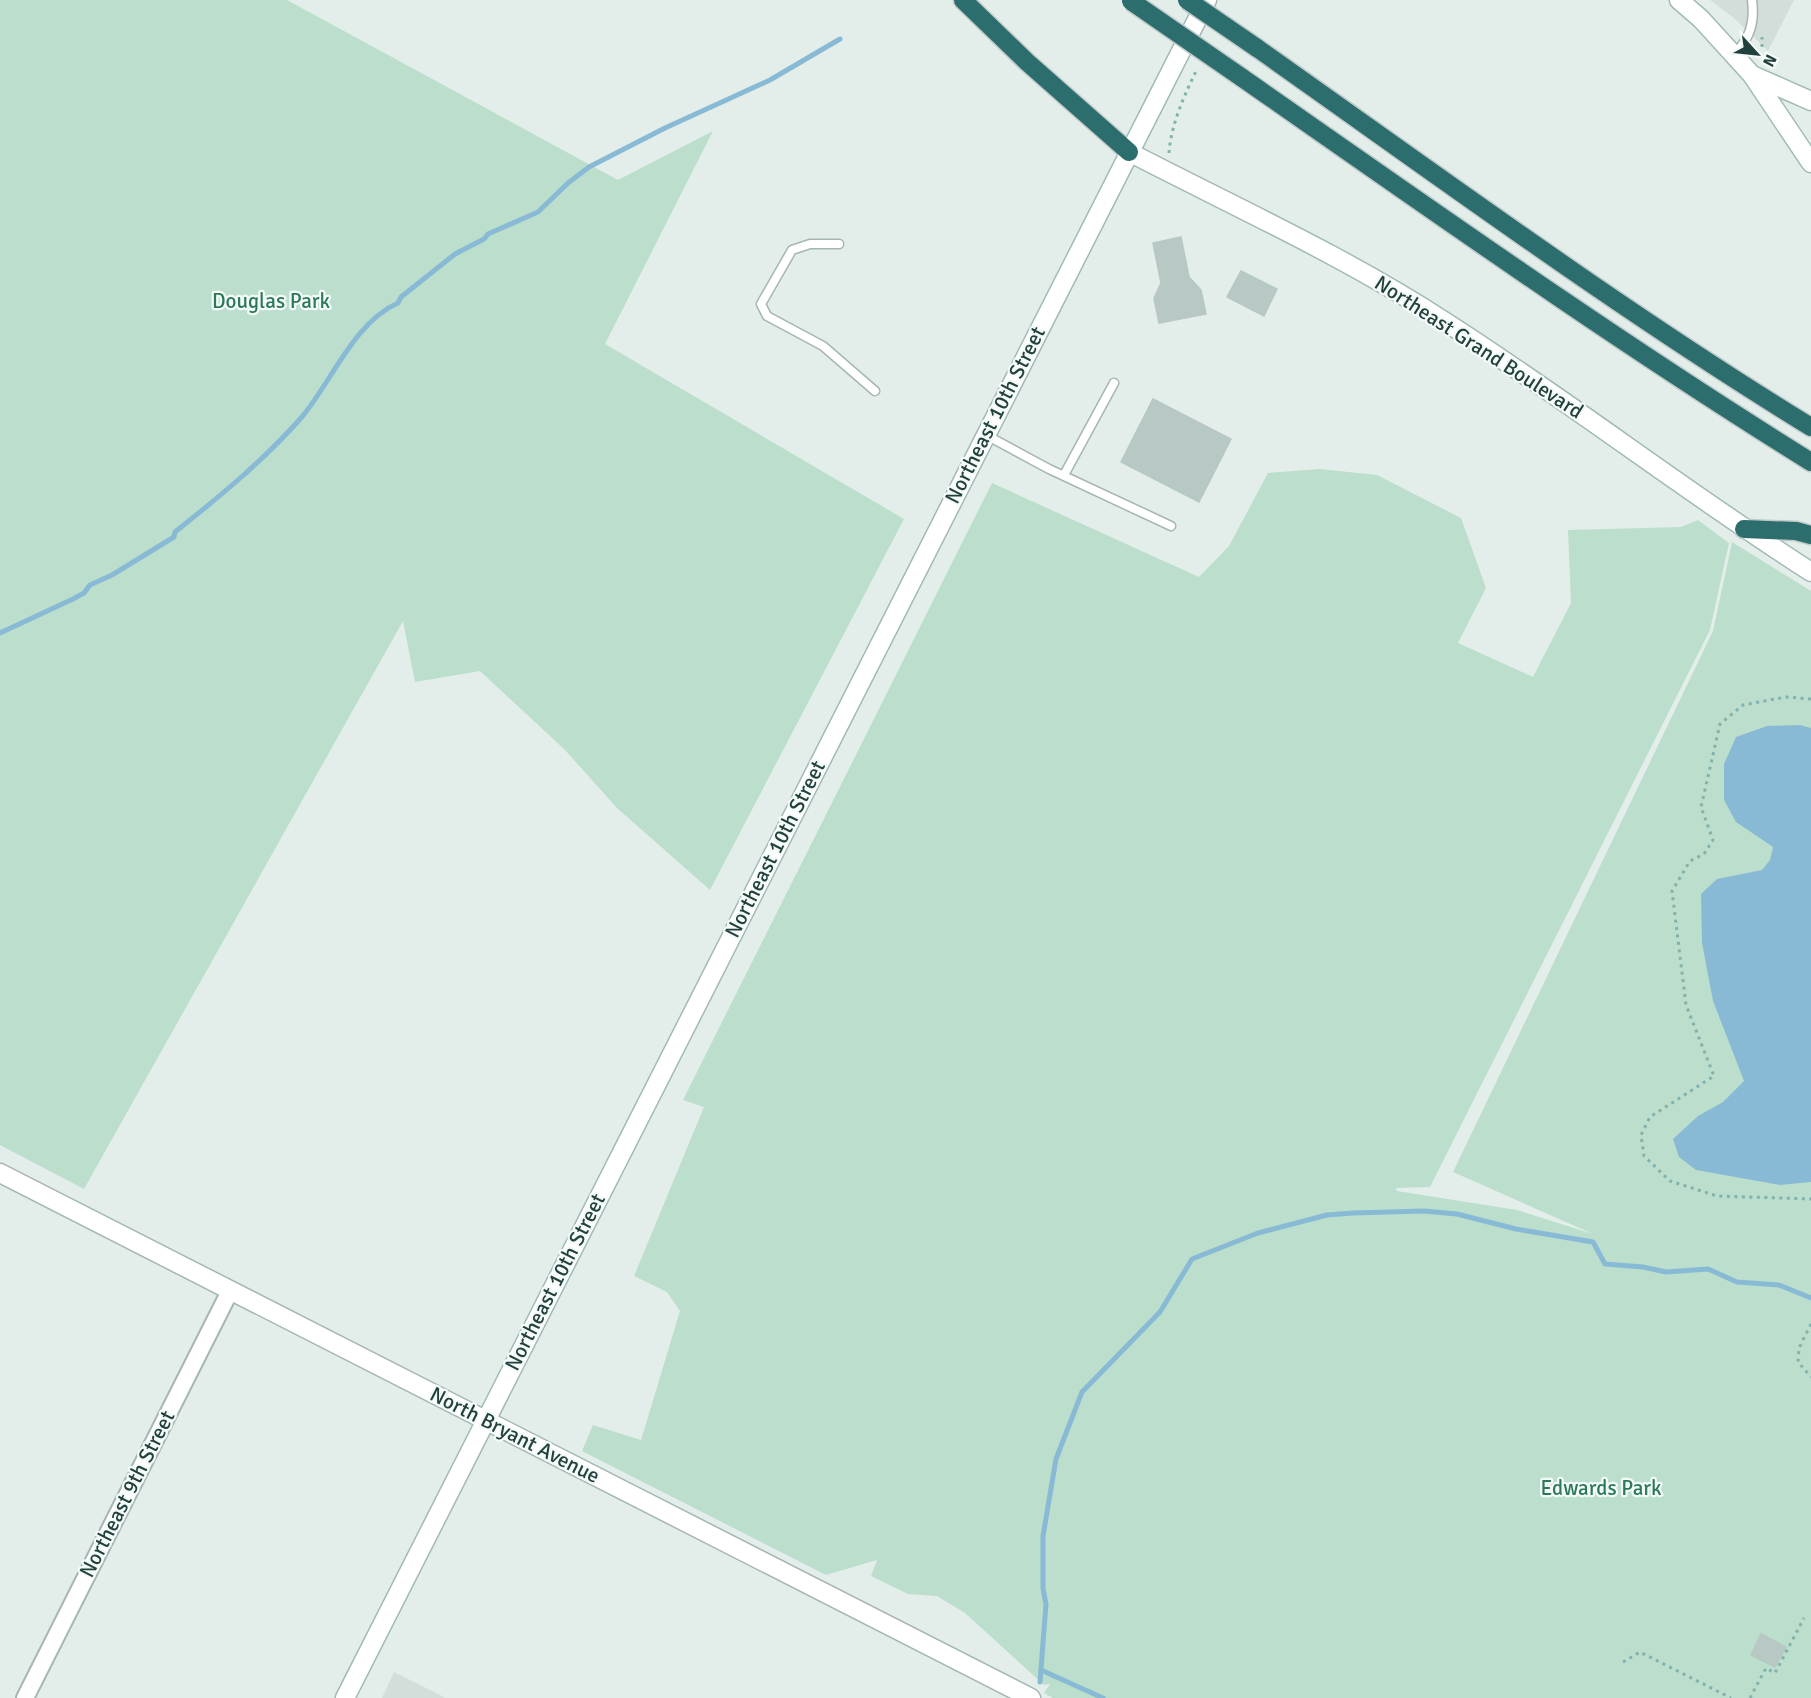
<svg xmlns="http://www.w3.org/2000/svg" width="1811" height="1698" font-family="Signika,sans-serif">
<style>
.built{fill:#d1deda}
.green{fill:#bbdfcc}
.water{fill:#89bad5}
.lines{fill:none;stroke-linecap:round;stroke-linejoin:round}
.stream{stroke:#89bad5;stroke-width:5}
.building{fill:#b8c9c5;stroke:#b5c8c4;stroke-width:1.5}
.service-casing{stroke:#a5b6b4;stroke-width:11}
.minor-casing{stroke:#a5b6b4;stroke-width:20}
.tertiary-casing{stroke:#a5b6b4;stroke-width:21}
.secondary-casing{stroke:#a1bab6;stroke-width:21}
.motorway-casing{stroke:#c1cac9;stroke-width:21}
.path{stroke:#82b2ad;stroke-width:3;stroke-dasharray:3 4.5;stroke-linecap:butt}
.service{stroke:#fff;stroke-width:8}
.minor{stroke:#fff;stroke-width:16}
.tertiary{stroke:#fff;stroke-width:18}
.secondary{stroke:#fff;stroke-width:18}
.motorway{stroke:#2c6e6d;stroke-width:18}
.motorway-bridge-casing{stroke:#c1cac9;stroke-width:21;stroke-linecap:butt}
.motorway-bridge{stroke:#2c6e6d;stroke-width:18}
.labels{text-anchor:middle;stroke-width:4.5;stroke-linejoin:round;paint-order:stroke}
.park-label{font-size:21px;fill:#2a7958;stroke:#f4faf8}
.street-label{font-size:21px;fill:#22403e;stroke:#f4faf8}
</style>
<rect width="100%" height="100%" fill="#e3eeeb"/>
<g class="built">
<polygon points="1710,0 1794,0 1768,51 1735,19"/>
<polygon points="394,1672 446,1698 382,1698"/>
</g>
<g class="green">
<polygon points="0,0 287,0 618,180 713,131 605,344 904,519 710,890 617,808 565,750 480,671 415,682 403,621 84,1189 0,1145"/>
<polygon points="1320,469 1377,475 1461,518 1486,588 1458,643 1533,677 1571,603 1568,530 1681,527 1698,520 1729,543 1710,630 1430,1187 1396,1188 1397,1191 1517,1210 1593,1234 1453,1172 1713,631 1732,542 1811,591 1811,1698 1053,1698 1044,1693 1050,1684 1044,1685 965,1613 937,1596 908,1594 871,1576 877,1560 826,1575 582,1451 593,1425 641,1440 680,1311 667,1292 634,1276 704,1107 683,1100 992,483 1199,577 1229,546 1268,473"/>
</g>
<polygon class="water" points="1800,725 1811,728 1811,1182 1780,1185 1696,1170 1679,1157 1673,1139 1698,1116 1723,1102 1744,1081 1713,1001 1702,943 1701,894 1717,879 1762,870 1770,860 1773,847 1736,822 1724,800 1724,764 1736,737 1767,726"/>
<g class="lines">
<g class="stream">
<path d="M0 633 73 599 84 593 90 585 112 575 174 537 175 532C219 497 263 461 301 418 331 383 354 322 398 303L401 297 455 254 484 239 488 234 538 212 568 183 589 167 665 128 770 80 840 39"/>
<polyline points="1041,1670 1103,1698"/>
<polyline points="1040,1682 1046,1604 1043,1589 1043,1536 1056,1459 1082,1392 1160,1312 1192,1259 1258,1233 1327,1215 1353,1213 1424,1211 1457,1214 1516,1229 1593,1242 1605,1264 1643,1267 1666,1272 1708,1269 1737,1282 1779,1285 1811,1298"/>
</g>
</g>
<g class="building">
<polygon points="1181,237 1189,277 1201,290 1206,314 1159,323 1154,298 1161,283 1153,243"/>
<polygon points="1241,271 1277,289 1264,316 1227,297"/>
<polygon points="1153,399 1231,439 1199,502 1121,462"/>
<polygon points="1761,1634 1786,1647 1775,1667 1751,1655"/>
</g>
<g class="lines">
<g class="service-casing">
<g id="service">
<path d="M1734 55C1750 38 1755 23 1752 0"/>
<polyline points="839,244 810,244 792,250 761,304 767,316 823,346 875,391"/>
<polyline points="986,435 1049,469 1171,526"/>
<polyline points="1064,475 1114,383"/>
</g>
</g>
<g class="minor-casing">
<polyline id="minor" points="25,1698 230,1291"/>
</g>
<g class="tertiary-casing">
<polyline id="tertiary" points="0,1173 1031,1698"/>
</g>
<g class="secondary-casing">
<g id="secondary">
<polyline points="1679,0 1701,19 1752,75 1811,163"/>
<polyline points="1752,75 1811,101"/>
<path d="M1129 152C1235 207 1344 256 1444 321 1569 401 1686 492 1811 572"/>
<polyline points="345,1698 1207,0"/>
</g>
</g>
<g class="motorway-casing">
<g id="motorway">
<polyline points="963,0 1027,62 1129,152"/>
<path d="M1257 48C1440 177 1620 310 1811 427"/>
<path d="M1241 77C1429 208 1616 341 1811 462"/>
<polyline points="1744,529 1796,531 1811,535"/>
</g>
</g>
<g class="path">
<polyline points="1762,47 1762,37"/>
<path d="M1169 153C1171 124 1185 94 1197 69"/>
<polyline points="1811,699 1786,697 1743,705 1720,724 1701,807 1713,840 1704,854 1690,861 1672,891 1686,1005 1714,1076 1650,1117 1641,1135 1644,1156 1670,1181 1717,1196 1811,1199"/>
<polyline points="1811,1324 1799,1348 1798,1362 1811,1377"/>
<polyline points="1623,1662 1640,1652 1731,1698"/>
<polyline points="1750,1698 1766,1668 1775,1673 1804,1618"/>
</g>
<use href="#service" class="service"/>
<use href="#minor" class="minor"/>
<use href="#tertiary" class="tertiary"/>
<use href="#secondary" class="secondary"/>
<use href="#motorway" class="motorway"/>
<g class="motorway-bridge-casing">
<g id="motorway-bridge">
<polyline points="1187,0 1257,48"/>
<polyline points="1131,1 1241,77"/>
</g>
</g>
<use href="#motorway-bridge" class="motorway-bridge"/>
</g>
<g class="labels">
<g class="park-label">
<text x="271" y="308">Douglas Park</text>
<text x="1601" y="1495">Edwards Park</text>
</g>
<g class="street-label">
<text transform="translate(1479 347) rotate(33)" y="7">Northeast Grand Boulevard</text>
<text transform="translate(995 415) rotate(-63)" y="7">Northeast 10th Street</text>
<text transform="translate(775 849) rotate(-63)" y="7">Northeast 10th Street</text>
<text transform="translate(555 1282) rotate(-63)" y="7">Northeast 10th Street</text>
<text transform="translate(515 1435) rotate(27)" y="7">North Bryant Avenue</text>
<text transform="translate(127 1494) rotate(-63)" y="7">Northeast 9th Street</text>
</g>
</g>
<g transform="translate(1757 54) rotate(117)" stroke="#f4faf8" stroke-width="4.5" paint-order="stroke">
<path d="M0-4.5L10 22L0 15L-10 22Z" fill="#22403e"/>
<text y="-9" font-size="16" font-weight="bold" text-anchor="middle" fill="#22403e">N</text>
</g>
</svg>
